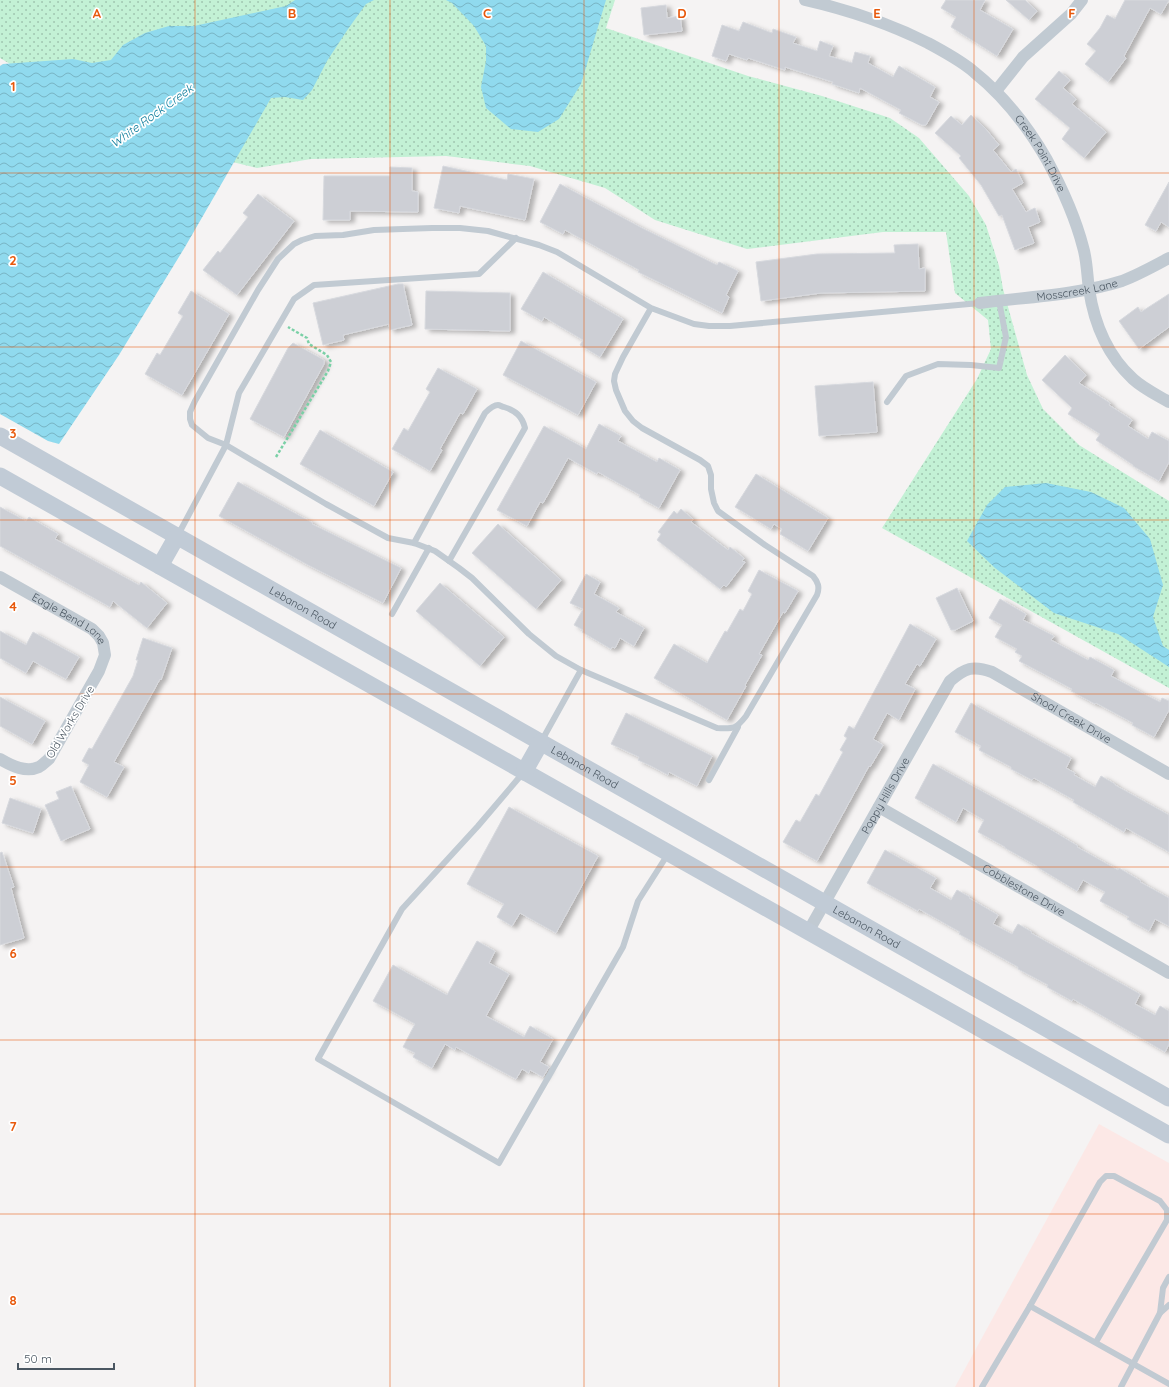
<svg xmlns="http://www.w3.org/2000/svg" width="1169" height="1387" font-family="Quicksand,sans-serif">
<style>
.medical{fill:#fce8e6}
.green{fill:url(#green-dots)}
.water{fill:url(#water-waves)}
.building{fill:#cdcfd5;stroke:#d7d9de;filter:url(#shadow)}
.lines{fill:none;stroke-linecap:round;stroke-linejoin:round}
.path{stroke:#7ad0a6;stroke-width:2.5;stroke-dasharray:3 2;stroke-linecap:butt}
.service{stroke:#c1cad2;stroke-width:6}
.minor{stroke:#c1cad2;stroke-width:12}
.secondary{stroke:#c1cbd6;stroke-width:17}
.grid{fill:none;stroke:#e8590c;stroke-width:1;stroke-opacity:0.55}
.labels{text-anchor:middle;stroke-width:3.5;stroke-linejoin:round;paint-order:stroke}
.street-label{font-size:11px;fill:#4a5661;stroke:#fff}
.water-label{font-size:12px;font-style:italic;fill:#0c7c9b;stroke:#fff}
.grid-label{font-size:13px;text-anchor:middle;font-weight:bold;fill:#e8590c;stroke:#fff;stroke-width:3.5;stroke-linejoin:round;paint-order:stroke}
</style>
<defs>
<pattern id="green-dots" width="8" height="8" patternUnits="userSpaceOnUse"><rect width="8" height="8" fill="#c3f1d5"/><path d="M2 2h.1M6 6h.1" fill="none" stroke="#a0c6b0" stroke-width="1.8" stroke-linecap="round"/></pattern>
<pattern id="water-waves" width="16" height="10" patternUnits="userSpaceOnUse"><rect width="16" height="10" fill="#90daee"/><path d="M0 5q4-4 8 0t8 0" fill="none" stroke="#78b4c4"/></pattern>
<filter id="shadow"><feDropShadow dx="4.5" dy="2.5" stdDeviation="2" flood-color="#0004"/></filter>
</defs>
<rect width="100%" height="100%" fill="#f5f3f3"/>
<polygon class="medical" points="1099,1124 1169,1163 1169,1387 955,1387"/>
<polygon class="green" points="0,0 615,0 606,28 748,76 822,96 890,118 919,138 969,196 986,225 999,266 1003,289 1027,375 1043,409 1079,445 1169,501 1169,688 882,528 977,379 991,349 988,320 955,293 946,232 883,232 747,249 655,220 605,188 530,166 446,156 311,159 257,168 134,138 0,58"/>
<g class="water">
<polygon points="295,0 374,0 366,4 348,29 327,61 312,90 303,100 285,97 271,98 185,247 119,355 59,444 48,441 0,414 0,66 3,64 73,59 92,63 111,60 123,45 145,33 169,26 194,26 286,6"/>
<polygon points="446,0 606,0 581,84 559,119 538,132 511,129 486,108 481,87 486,61 486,46 474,26 452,3"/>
<polygon points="1046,483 1091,492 1124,508 1150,539 1163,585 1153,617 1163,646 1169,650 1169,667 1118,634 1054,613 995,568 967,541 987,505 1005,487"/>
</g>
<g class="building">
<polygon points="946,0 985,0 980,10 1013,29 997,56 951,27 956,17 941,8"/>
<polygon points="1006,0 1025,0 1037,11 1029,20"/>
<polygon points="1125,0 1169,0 1161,14 1150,8 1124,56 1126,58 1108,82 1085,64 1096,51 1087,44 1100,28 1107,15 1115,19"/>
<polygon points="666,5 667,18 680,16 682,31 644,35 641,8"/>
<polygon points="743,22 772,33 773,29 796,37 793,43 817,51 820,41 833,46 829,56 852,63 855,52 870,56 868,63 893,77 899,66 935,87 930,97 939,102 926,125 922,125 899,113 901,110 860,88 859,93 832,84 833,82 785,67 785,70 748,58 747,60 729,54 726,61 712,56 722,25 739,31"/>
<polygon points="1059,71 1070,80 1063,88 1076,99 1072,104 1106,132 1084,158 1062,139 1070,128 1035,99"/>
<polygon points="971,115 985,128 999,145 993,150 1011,172 1016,169 1023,183 1012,189 1026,212 1035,208 1040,222 1028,227 1034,243 1015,250 1002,215 999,216 981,185 959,158 961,156 935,133 951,116 962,125"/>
<polygon points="443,166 507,180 508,174 534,179 525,220 460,206 459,213 434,208"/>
<polygon points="390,167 412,168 412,191 418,192 418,212 350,211 350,220 323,220 324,176 390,176"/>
<polygon points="1169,182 1169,227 1161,222 1156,231 1145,225"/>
<polygon points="560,184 642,228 717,265 719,262 738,271 726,295 729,297 722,313 638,272 639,270 565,230 563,234 540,222"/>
<polygon points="258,194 294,221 237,295 203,270 218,251 220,253 248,217 243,213"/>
<polygon points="918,244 919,269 925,268 925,291 821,293 761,301 756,262 817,254 895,253 894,245"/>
<polygon points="543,272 623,319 600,357 580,345 583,340 544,317 542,321 521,309"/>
<polygon points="398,284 403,284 412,325 390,330 389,324 343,335 344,340 323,345 313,303"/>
<polygon points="191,291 229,314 182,395 145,374 157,353 160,355 183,316 178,313"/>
<polygon points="426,291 510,293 510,331 425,329"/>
<polygon points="1169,294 1169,327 1139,349 1119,321 1138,307 1141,312"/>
<polygon points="521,341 596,382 578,415 503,375"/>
<polygon points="293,343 324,360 324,364 284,437 250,419 288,348"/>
<polygon points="1065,355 1086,375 1079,383 1110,403 1109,405 1132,420 1128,426 1148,439 1152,432 1169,441 1169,462 1159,481 1133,466 1133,465 1096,440 1100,434 1068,414 1072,408 1042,380"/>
<polygon points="438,368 477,389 463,414 460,413 440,449 442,450 430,471 392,449 404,428 408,431 430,392 426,389"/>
<polygon points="873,382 877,432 819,436 815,386"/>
<polygon points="599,424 621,436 618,441 657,462 659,458 680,470 659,508 639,497 640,495 598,472 597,474 568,458 543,503 540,502 527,526 497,510 544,426 586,449"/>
<polygon points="320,430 393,472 374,506 300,464"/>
<polygon points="756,474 828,518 808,551 780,534 782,529 774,524 771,529 735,507"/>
<polygon points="238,482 313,523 312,524 401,568 383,603 308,565 219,516"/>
<polygon points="0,507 26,521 29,517 58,534 55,539 139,585 141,582 167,603 147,628 113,601 110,607 0,546"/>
<polygon points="681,509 693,519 691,522 728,550 730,547 744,558 742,561 745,562 726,587 724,585 720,589 657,540 661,534 658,532 674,511 677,514"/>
<polygon points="498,524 561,580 536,609 472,553"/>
<polygon points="759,570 798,591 785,613 783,612 759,654 762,655 745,685 746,686 727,720 654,678 674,644 707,663 725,631 727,632 740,609 743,611 752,594 748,591"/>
<polygon points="586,574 600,582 594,594 619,608 616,612 644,628 634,646 620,638 615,648 612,647 611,649 582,632 583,630 574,625 583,609 570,603"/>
<polygon points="440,583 504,637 480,666 416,611"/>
<polygon points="957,588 973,621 955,630 951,630 936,598"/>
<polygon points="1000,599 1026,614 1023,620 1054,636 1051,640 1088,660 1090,657 1114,670 1111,676 1148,696 1160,702 1162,698 1169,701 1169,710 1154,737 1132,725 1133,723 1096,703 1095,704 1071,691 1072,689 1019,661 1022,656 1015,652 1017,649 995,637 1002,625 989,618"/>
<polygon points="910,624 936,639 920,666 917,664 905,684 915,689 899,720 887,713 873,739 883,745 870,767 869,766 817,861 783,842 796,820 800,822 816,794 819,796 843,752 840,750 847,738 844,736 849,726 854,729"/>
<polygon points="0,631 26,645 33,632 79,657 66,679 33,661 26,673 0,658"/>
<polygon points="143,638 172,648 161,680 160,679 114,762 124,767 107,797 80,782 89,765 82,761 89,748 92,749 133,676 138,660 136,660"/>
<polygon points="0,697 45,721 32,744 0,726"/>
<polygon points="971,703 1071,758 1066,768 1075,773 1074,775 1095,787 1101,776 1115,784 1115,785 1169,815 1169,852 1126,828 1124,832 1073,802 1074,800 1034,778 1032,780 1011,769 1011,767 979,750 981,746 955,732"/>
<polygon points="626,713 712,756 697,786 669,772 668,775 651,766 638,760 639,757 611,744"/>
<polygon points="933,764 1048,828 1078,846 1077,847 1118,870 1119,868 1141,881 1140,882 1169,898 1169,926 1155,919 1149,931 1127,919 1129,917 1100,901 1105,892 1083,880 1077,891 1037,867 1037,866 1005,848 1005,847 978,832 984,820 963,808 956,822 915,798"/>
<polygon points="71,786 90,829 61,841 45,805 59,799 56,792"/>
<polygon points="10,798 41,809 33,833 2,823"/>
<polygon points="509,807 598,856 556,933 520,913 512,926 497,917 504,904 467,884"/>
<polygon points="885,850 936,878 930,888 951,900 957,890 970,897 969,898 998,915 993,924 1012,934 1018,924 1032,932 1031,933 1140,994 1135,1004 1155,1015 1160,1006 1169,1011 1169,1044 1165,1052 1073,999 1072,1001 1047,987 1048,985 1018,969 1018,967 959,934 960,932 919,909 918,911 867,883"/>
<polygon points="2,852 14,887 11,888 24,938 0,945 0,853"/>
<polygon points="477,941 495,951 489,963 509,974 486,1016 524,1037 530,1026 553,1039 540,1062 549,1067 543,1077 530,1070 529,1073 522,1069 516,1079 456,1047 455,1050 445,1044 432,1068 413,1057 415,1053 403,1047 415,1024 373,1001 393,965 447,995"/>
</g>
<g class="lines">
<polyline class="path" points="276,457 328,371 331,362 327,355 309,344 307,338 288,327"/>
<g class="service">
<path d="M651 308 623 357 615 374 614 381 616 390 625 411 633 421 642 428 700 460 708 466 711 475V489L714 503 718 511 765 545 813 576C818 582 820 587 817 595L746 716C736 729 734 729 717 728L581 670 556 656 529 634 472 578 459 568 435 551 414 543 388 538 326 504 226 445 208 438 192 425 190 419V412L195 401 258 290 278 259 294 244 302 240 315 236 343 235 374 230 432 228H460L488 231 539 245 557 252 651 308 694 324 709 326H730L980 303"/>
<polyline points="887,402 906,376 938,364 971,365 999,368 1006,337 999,301"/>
<polyline points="178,535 226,445 239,393 294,299 314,285 479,274 516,238"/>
<path d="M414 543 485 413C488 410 493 405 498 405 500 405 502 407 504 407 516 411 522 416 525 428L449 561"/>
<polyline points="392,614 429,548"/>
<polyline points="541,742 581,670"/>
<polyline points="523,773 478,826 402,909 318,1059 499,1163 623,947 638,901 668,854"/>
<polyline points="709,780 738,727"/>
<polyline points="1030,1306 1100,1182 1106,1176 1114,1176 1160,1201 1167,1210 1167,1220 1096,1342"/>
<polyline points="1160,1313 1169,1305"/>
<polyline points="982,1387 1030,1306 1169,1384"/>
<polyline points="1121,1387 1160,1313 1163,1288 1169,1277"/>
</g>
<g class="minor">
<path id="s1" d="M805 0C849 10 888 23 928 43 944 52 960 60 974 72 1004 96 1028 127 1047 160 1062 188 1075 216 1083 247 1087 260 1087 275 1089 289 1094 323 1107 355 1133 379 1144 389 1157 395 1169 402"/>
<polyline points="996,91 1023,57 1071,14 1082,0"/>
<path id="s2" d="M980 303C1027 297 1077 295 1122 281 1138 275 1154 266 1169 258"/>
<path id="s3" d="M0 577 92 629 99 636 103 643 105 655 99 671 49 759C46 761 43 765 39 767 26 773 12 766 0 759"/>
<path id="s4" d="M879 807 1169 973"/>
<path id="s5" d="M808 932 950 681C965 668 973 665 992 672L1169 774"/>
</g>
<g class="secondary">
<path id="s6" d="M0 436 1169 1098"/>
<polyline points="0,476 1169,1135"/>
<polyline points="160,566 177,536"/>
<polyline points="524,772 541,742"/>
</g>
</g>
<path class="grid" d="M195 0V1387M390 0V1387M584 0V1387M779 0V1387M974 0V1387M0 173H1169M0 347H1169M0 520H1169M0 694H1169M0 867H1169M0 1040H1169M0 1214H1169"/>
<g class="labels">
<g class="street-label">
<text dy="4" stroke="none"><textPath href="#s1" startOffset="291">Creek Point Drive</textPath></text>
<text dy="4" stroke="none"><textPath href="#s2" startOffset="98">Mosscreek Lane</textPath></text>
<text dy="4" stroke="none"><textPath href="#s6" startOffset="348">Lebanon Road</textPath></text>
<text dy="4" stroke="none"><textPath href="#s3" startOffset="81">Eagle Bend Lane</textPath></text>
<text dy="4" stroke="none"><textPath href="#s5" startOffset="426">Shoal Creek Drive</textPath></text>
<text transform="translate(70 722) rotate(-59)" y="4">Old Works Drive</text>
<text dy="4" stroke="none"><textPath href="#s6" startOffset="672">Lebanon Road</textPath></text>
<text dy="4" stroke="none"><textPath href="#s5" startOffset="157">Poppy Hills Drive</textPath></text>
<text dy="4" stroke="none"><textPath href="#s4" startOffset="167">Cobblestone Drive</textPath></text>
<text dy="4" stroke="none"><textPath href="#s6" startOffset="996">Lebanon Road</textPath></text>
</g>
<g class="water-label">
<text transform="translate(152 116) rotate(-36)" y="4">White Rock Creek</text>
</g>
</g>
<g class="grid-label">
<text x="97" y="18">A</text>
<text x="292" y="18">B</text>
<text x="487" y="18">C</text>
<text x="682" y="18">D</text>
<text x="877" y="18">E</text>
<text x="1072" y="18">F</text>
<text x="13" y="91">1</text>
<text x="13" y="265">2</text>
<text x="13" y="438">3</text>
<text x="13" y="611">4</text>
<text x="13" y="785">5</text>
<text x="13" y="958">6</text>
<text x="13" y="1131">7</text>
<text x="13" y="1305">8</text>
</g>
<path d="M18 1363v6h96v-6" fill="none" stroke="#4a5661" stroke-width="2"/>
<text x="24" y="1363" font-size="12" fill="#4a5661" stroke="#ffffff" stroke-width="3" paint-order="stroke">50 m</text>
</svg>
